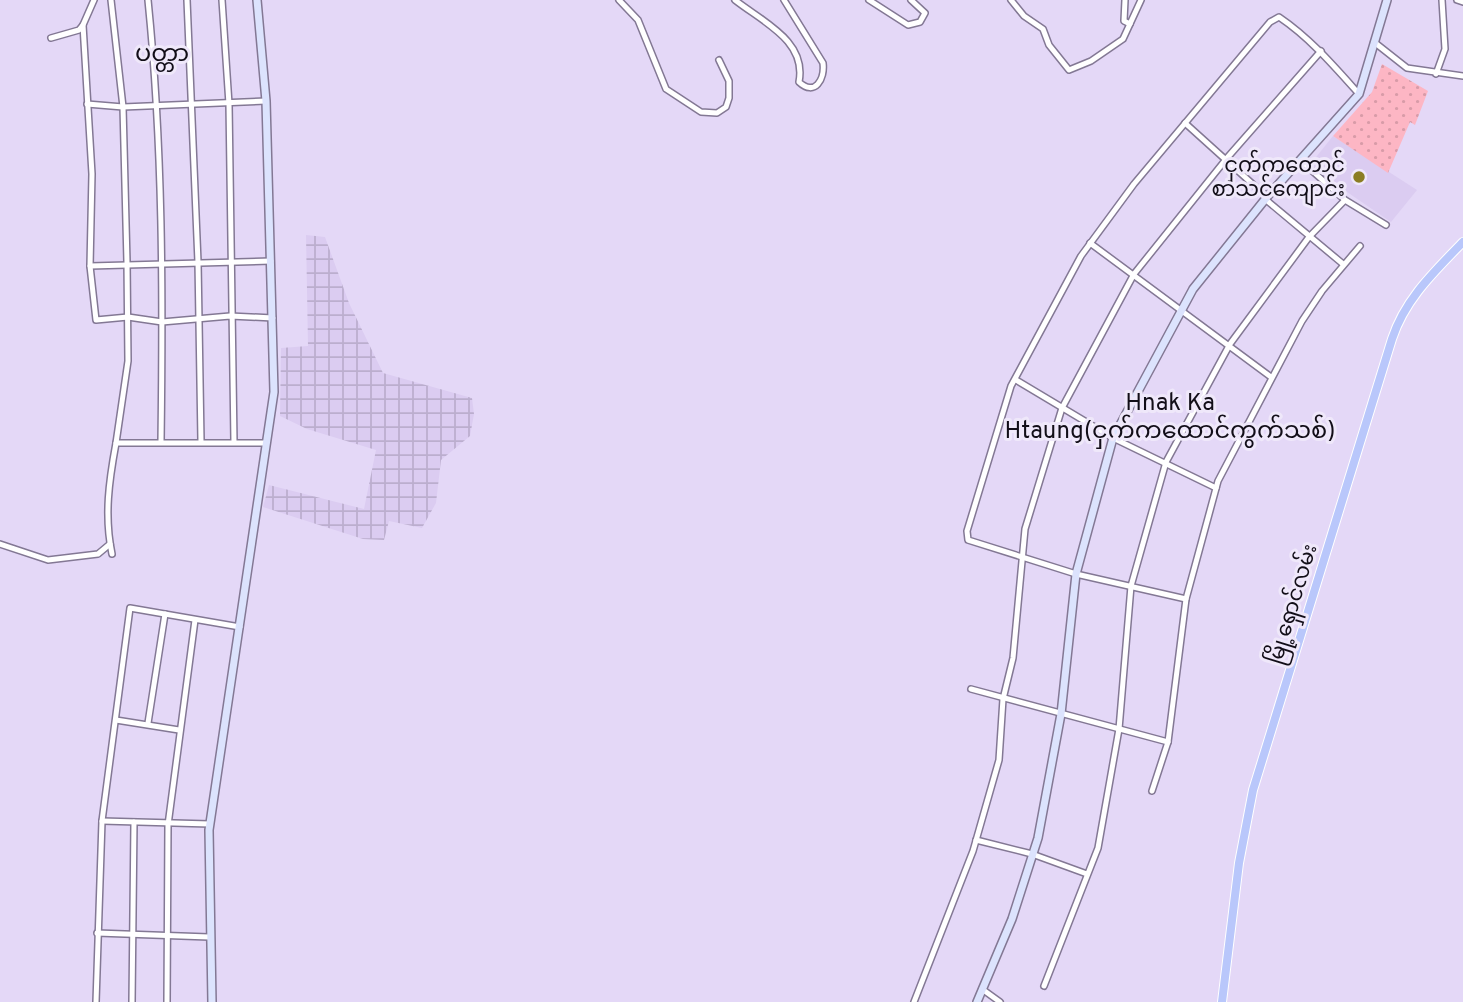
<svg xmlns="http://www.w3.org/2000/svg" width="1463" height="1002" font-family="Overpass,'Noto Sans Myanmar',sans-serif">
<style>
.built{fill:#dbccf1}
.industrial{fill:url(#industrial-grid)}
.park{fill:url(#park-dots)}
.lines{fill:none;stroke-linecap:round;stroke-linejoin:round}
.street-casing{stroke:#837894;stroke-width:8}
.secondary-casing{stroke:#837894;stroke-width:10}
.primary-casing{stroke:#fff;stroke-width:10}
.street{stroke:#fff;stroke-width:5}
.secondary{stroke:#dce3fd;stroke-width:7}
.primary{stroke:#b9c7fb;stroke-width:8}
.poi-dot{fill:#8b7d23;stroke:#efe8fa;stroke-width:2.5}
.labels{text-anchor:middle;stroke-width:6;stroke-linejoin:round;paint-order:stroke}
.poi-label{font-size:21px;fill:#120e18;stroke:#efe8fa;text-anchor:end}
.street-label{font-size:21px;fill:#120e18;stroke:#efe8fa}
.quarter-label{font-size:24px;fill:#120e18;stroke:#efe8fa}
</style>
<defs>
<pattern id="industrial-grid" width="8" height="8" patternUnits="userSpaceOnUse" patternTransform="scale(1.75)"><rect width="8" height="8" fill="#dbccf1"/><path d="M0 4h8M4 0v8" fill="none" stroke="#bbaece"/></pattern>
<pattern id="park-dots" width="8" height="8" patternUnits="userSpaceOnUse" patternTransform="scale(1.75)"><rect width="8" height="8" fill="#fdb6c4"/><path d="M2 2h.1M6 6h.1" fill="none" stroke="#d89ba8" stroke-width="1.8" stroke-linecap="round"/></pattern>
</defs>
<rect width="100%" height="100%" fill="#e4d8f7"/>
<polygon class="built" points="1333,136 1417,190 1391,222 1309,166"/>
<polygon class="industrial" points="306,235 325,237 349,303 383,373 472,398 474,414 470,436 441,460 436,503 422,528 389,521 384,540 363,539 263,507 269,485 364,509 376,450 307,429 280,416 281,348 308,346"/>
<polygon class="park" points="1382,64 1428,91 1415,125 1410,122 1388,173 1333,136 1372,92"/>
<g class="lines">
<g class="street-casing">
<g id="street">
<polyline points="94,0 83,25 92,174 90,266 96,320 128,317 162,322 230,316 273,318"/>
<polyline points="111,0 123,107 127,262 128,361 116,443 266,443"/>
<path d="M148 0C163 148 163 293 161 442"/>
<polyline points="187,0 198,262 201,441"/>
<polyline points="222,0 229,104 234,442"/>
<polyline points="619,0 638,20 666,89 701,112 717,113 726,107 729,98 729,81 719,60"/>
<path d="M735 0C763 22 807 41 799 82 815 97 825 79 823 63L784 0"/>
<polyline points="869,0 908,25 920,22 925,13 911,0"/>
<polyline points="1011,0 1024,16 1043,29 1049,45 1069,70 1091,61 1123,39 1141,0"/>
<polyline points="1125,0 1124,21 1130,24"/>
<polyline points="1457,0 1463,2"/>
<polyline points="51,38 79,30 83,25"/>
<polyline points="1374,42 1407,68 1463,76"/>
<polyline points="1436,74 1445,49 1442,0"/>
<polyline points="87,104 123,107 266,101"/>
<polyline points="1185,123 1267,197"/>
<polyline points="1300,160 1345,200 1386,225"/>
<polyline points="1265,199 1343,264"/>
<polyline points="1090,243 1271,377"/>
<polyline points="90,266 271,261"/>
<polyline points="1016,380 1113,438 1216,488"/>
<polyline points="0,544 48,560 98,554 110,544"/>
<path d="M112 554C104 516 109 481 116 443"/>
<path d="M1186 599 1076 574 968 540 967 531 1011 386 1081 256 1134 184 1270 22 1279 17C1310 38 1334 66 1359 94"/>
<polyline points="971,689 1168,742"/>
<polyline points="116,720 179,730"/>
<polyline points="148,723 165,614"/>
<polyline points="1152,791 1168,742 1186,599 1218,481 1302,321 1322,291 1360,246"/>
<polyline points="102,821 210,824"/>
<polyline points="976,840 1032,854 1087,874"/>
<polyline points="97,933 209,937"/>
<polyline points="1044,986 1098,848 1119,729 1131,586 1166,462 1230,344 1309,237 1345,200"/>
<polyline points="982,989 1000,1002"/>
<polyline points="96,1002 102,821 130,608 240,627"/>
<polyline points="132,1002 134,822"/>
<polyline points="167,1002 168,825 195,620"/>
<polyline points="914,1002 973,851 999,760 1003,699 1013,658 1025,529 1062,408 1134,274 1227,158 1321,51"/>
</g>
</g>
<g class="secondary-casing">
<g id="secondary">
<polyline points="212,1002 209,830 274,392 266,101 257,0"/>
<polyline points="977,1002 1012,919 1038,838 1061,714 1076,574 1113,438 1193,289 1267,197 1359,94 1387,0"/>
</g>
</g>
<g class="primary-casing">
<path id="primary" d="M1222 1002 1239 863 1253 790 1392 339C1405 299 1434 272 1463 242"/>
</g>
<use href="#street" class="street"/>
<use href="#secondary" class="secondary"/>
<use href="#primary" class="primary"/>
</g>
<circle class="poi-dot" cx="1359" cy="177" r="7"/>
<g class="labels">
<g class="poi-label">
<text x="1345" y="172">ငှက်ကတောင်<tspan x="1345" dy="24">စာသင်ကျောင်း</tspan></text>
</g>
<g class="street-label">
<text transform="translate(1292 604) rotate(-73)" y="7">မြို့ရှောင်လမ်း</text>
</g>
<g class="quarter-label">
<text x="162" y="61">ပတ္တာ</text>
<text x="1170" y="410">Hnak Ka<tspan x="1170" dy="28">Htaung(ငှက်ကထောင်ကွက်သစ်)</tspan></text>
</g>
</g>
</svg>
